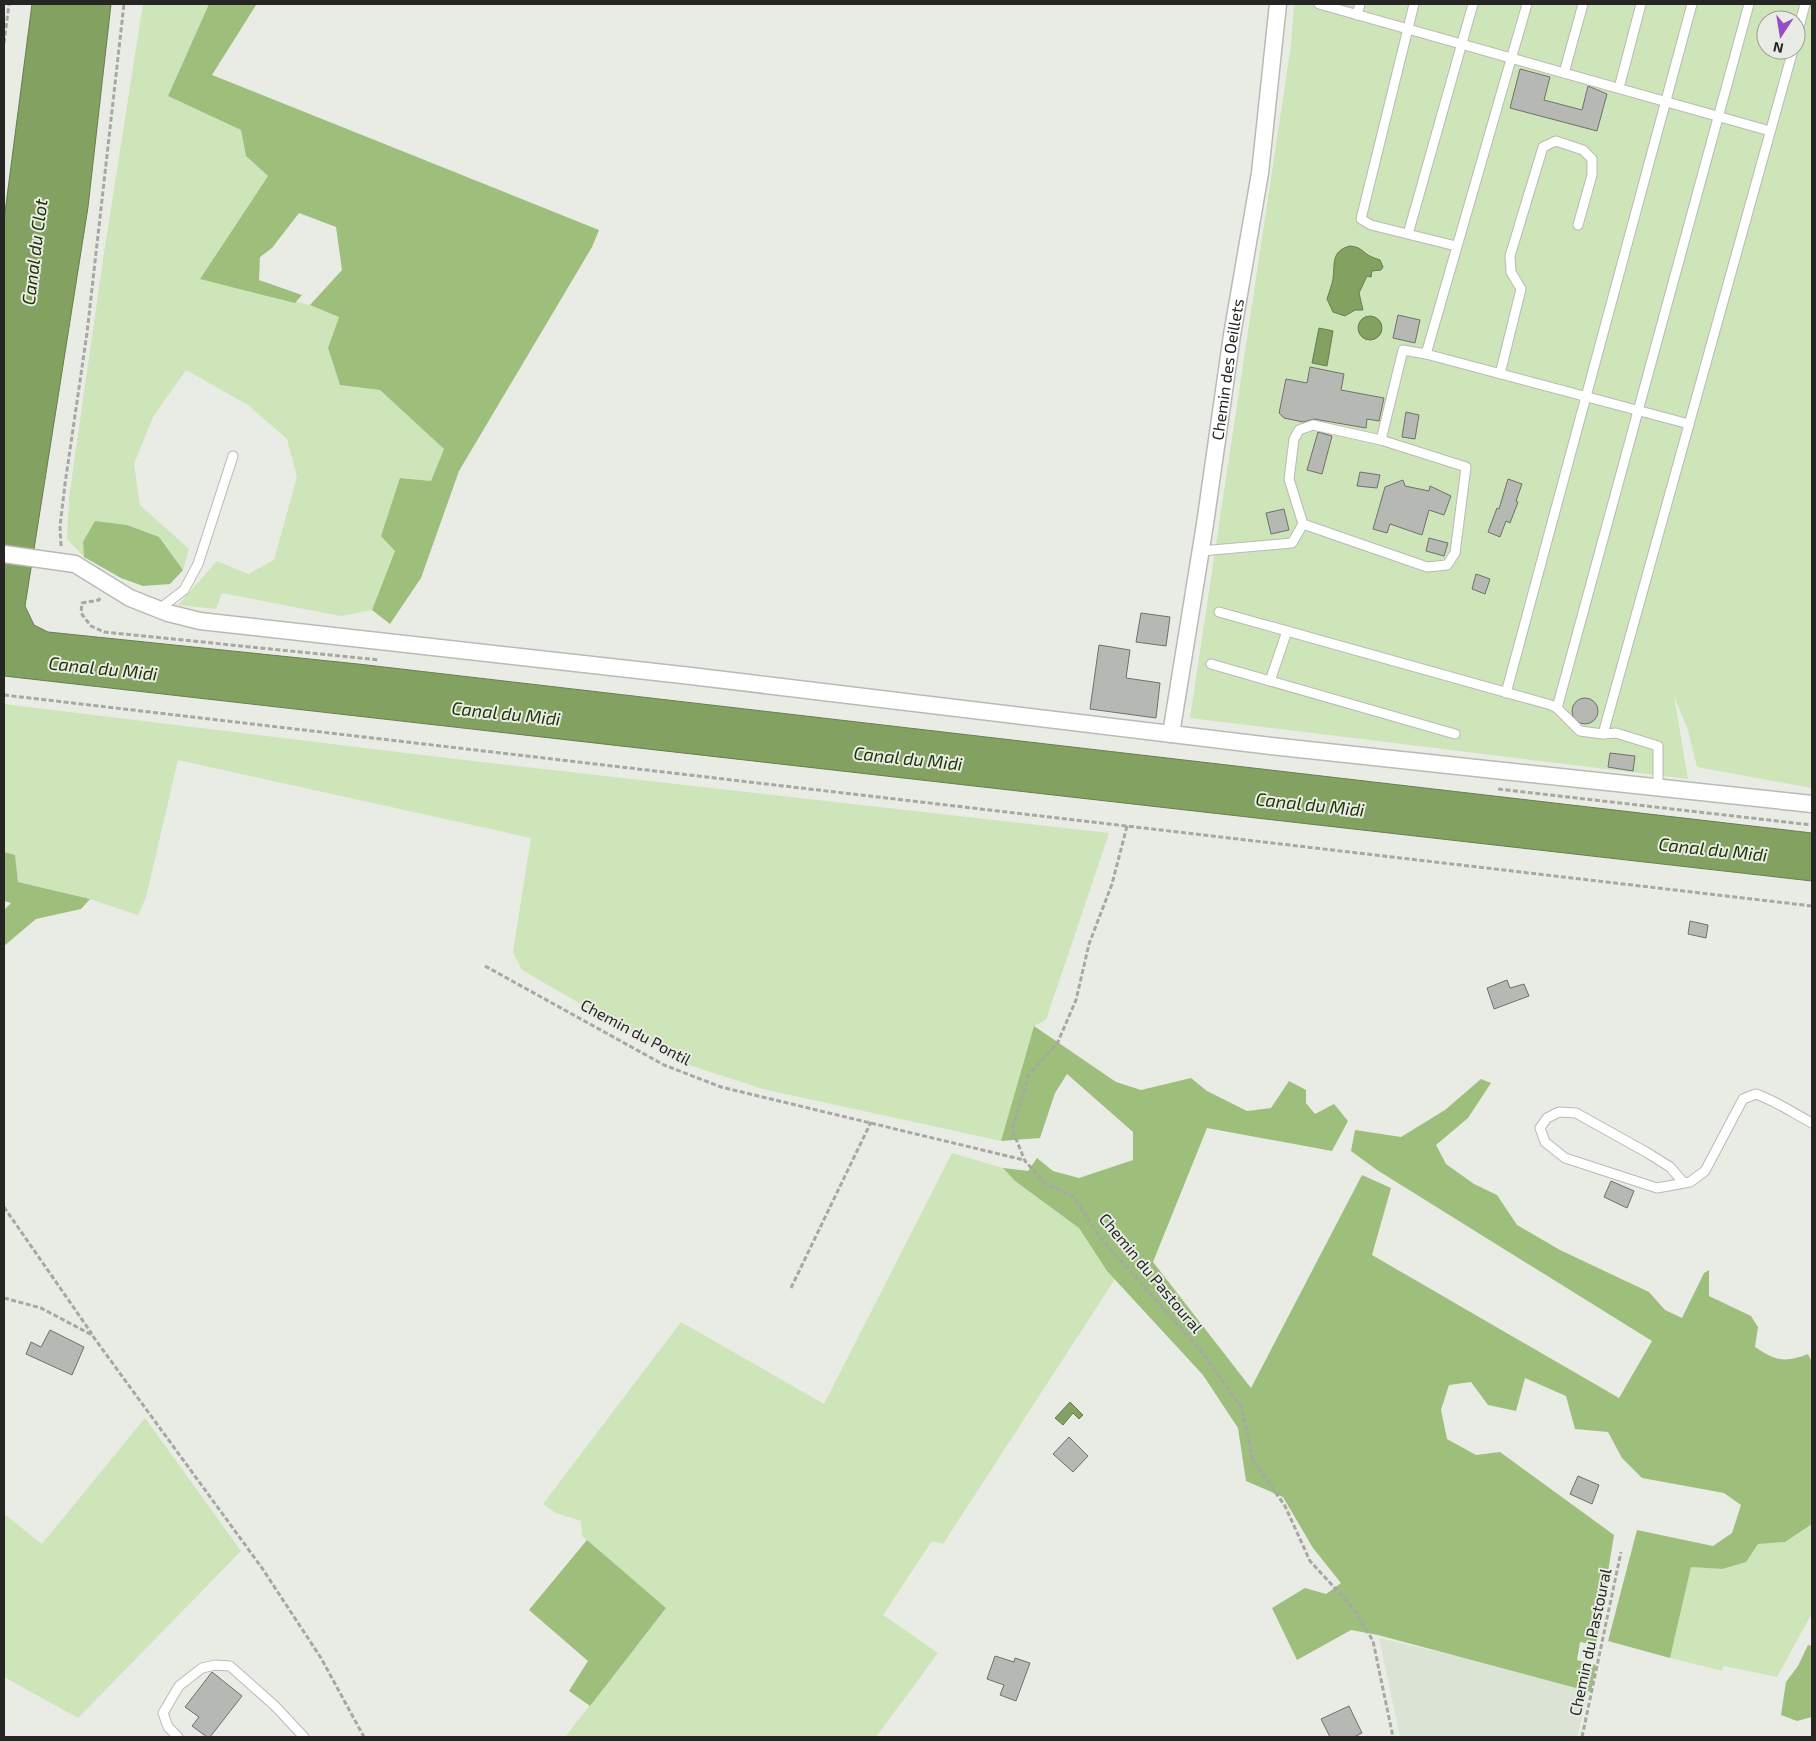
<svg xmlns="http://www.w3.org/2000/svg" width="1816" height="1741" font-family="'Exo 2',sans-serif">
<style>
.built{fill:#dbe3d5}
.green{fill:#cee4b9;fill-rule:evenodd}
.forest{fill:#9ebe7c}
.water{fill:#83a261;stroke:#677d4e}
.building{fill:#b6b9b3;stroke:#6e716b}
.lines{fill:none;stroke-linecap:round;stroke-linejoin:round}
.lane-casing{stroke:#b8bbb5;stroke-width:11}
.street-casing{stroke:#b8bbb5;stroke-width:19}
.path{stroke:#a6a9a3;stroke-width:3;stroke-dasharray:5 2.5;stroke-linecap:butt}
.lane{stroke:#fff;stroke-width:9}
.street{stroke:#fff;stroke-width:16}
.labels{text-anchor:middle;stroke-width:4;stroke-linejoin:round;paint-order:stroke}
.street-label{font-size:16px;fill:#252623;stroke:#e8ece5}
.water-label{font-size:18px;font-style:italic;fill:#203403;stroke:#e8ece5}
</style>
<rect width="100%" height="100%" fill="#e8ece5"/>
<polygon class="built" points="1379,1638 1590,1687 1577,1737 1400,1737"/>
<g class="green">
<polygon points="143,4 209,4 168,96 241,130 246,156 268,176 200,279 310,305 339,316 328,348 340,385 380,390 444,449 431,481 400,478 395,551 372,610 341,616 222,593 216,609 178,605 217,561 248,574 274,560 297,477 287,439 248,405 186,370 153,417 134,464 140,505 189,549 183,570 159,537 83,542 84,557 67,539 69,498 104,253"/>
<path d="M1294 4H1812V788L1697 767 1688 730 1674 696 1688 779 1190 718 1291 45ZM1766 20H1796V50H1766Z"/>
<polygon points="4,704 464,760 1109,833 1046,1020 1034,1026 1001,1141 763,1089 683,1063 522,970 513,952 531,838 178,760 146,897 138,915 90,899 18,882 15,856 4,852"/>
<polygon points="952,1153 1003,1168 1015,1181 1079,1228 1107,1271 1115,1279 943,1544 932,1541 883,1615 938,1653 876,1737 565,1737 666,1608 582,1536 581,1521 556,1513 543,1504 681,1322 824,1404"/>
<polygon points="145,1418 241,1551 78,1718 4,1677 4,1514 42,1544"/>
<polygon points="1812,1524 1812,1613 1777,1677 1724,1666 1722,1671 1670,1658 1691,1567 1722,1569 1758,1543 1785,1542"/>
</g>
<g class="forest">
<polygon points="209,4 256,5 212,75 599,230 592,247 459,471 421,578 390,624 372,610 395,551 381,536 400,478 431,481 444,449 380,390 340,385 328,348 339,317 310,305 342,270 336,227 299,213 272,248 260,257 259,280 302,295 295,303 200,279 268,176 246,156 241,130 168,96"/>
<polygon points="95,521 127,525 159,537 183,570 170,584 143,586 121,578 84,557 83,542"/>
<polygon points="4,852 15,855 18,882 90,899 81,909 36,919 4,946 4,910 11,903 4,901"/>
<path d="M1034 1026 1116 1082 1141 1090 1191 1078 1207 1091 1247 1111 1271 1108 1289 1081 1306 1090V1103L1315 1114 1334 1104 1348 1121 1332 1151 1207 1128 1153 1262 1251 1388 1362 1175 1391 1188 1372 1255 1619 1398 1652 1341 1377 1170 1351 1151 1355 1130 1401 1137 1445 1110 1481 1079 1491 1083 1468 1118 1436 1145 1446 1164 1474 1184 1497 1195 1517 1225 1560 1250 1649 1292 1665 1310 1682 1318 1704 1273 1709 1270V1296L1751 1316 1758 1327 1755 1347C1776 1361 1785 1363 1808 1354L1812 1362V1524L1785 1542 1758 1544 1746 1562 1722 1569 1691 1567 1670 1658 1608 1641 1637 1530 1713 1546 1732 1533 1741 1505 1724 1493 1642 1478 1622 1458 1608 1432 1575 1429 1566 1396 1525 1378 1516 1411 1488 1405 1471 1382 1449 1385 1441 1410 1447 1439 1476 1455 1500 1452 1614 1535 1596 1645 1580 1642 1577 1660 1596 1665 1591 1692 1378 1635 1351 1630 1297 1660 1272 1608 1305 1588 1326 1594 1341 1583 1313 1548 1283 1497 1246 1481 1238 1428 1203 1375 1107 1271 1079 1228 1015 1181 1003 1168 1028 1171 1037 1158 1053 1171 1079 1178 1133 1160V1132L1067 1074 1055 1093 1040 1138 1001 1141Z"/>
<polygon points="587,1540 666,1608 590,1706 569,1691 588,1661 529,1610"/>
<polygon points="1808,1645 1812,1646 1812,1717 1797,1721 1781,1715 1786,1682 1798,1666"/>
</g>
<g class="water">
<polygon points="32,4 111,4 88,207 25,606 34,625 48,632 358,664 1812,833 1812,881 4,676 4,220"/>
<path d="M1350 246C1360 247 1361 250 1368 255 1371 257 1377 259 1380 260L1383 267 1381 270 1372 271 1371 277 1367 276 1359 293 1363 310H1355L1345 316 1333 312 1327 299C1329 292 1332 285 1333 279 1335 263 1331 251 1350 246Z"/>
<circle cx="1370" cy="328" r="12"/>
<polygon points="1319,328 1333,331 1327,366 1312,363"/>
<polygon points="1070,1402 1083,1415 1079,1419 1073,1413 1063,1425 1055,1418"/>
</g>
<g class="building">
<polygon points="1520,69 1550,77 1544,100 1582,110 1588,86 1607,94 1597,131 1510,108"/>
<polygon points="1398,315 1420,320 1415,343 1393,338"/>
<polygon points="1310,367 1344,374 1341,390 1384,398 1379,421 1367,419 1366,428 1314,419 1303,422 1284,418 1279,413 1286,379 1307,383"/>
<polygon points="1406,412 1419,415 1415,439 1402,437"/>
<polygon points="1318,432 1332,436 1322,474 1307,470"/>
<polygon points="1360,472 1380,475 1377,488 1357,486"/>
<polygon points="1508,479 1522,484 1516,501 1518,502 1510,523 1506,521 1500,537 1488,532 1497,508 1499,509"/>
<polygon points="1403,480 1405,486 1429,491 1430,486 1451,496 1444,515 1429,510 1422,535 1390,524 1387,533 1373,529 1385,487"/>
<polygon points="1284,509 1289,530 1271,534 1266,513"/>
<polygon points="1429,538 1448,543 1444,556 1426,551"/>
<polygon points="1476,574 1490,579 1485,594 1472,589"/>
<polygon points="1141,613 1170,617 1166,646 1136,642"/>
<polygon points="1099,645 1130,650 1126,678 1160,683 1156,718 1090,709"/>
<circle cx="1585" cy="711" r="13"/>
<polygon points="1610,753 1635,756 1633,771 1608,767"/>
<polygon points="1690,921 1708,925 1706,938 1688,934"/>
<polygon points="1507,980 1510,988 1524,984 1529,996 1494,1009 1487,988"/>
<polygon points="1611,1181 1634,1191 1627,1208 1604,1197"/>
<polygon points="50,1330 84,1347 72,1375 26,1354 31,1342 41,1347"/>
<polygon points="1069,1437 1088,1456 1073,1472 1053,1454"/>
<polygon points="1578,1476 1599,1485 1592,1504 1570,1494"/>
<polygon points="995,1656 1014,1662 1015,1658 1030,1663 1016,1701 1000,1695 1004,1685 987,1679"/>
<polygon points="212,1672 242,1696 210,1737 207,1737 192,1726 199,1717 185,1707"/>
<polygon points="1349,1706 1362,1733 1354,1737 1330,1737 1321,1719"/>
</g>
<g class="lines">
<g class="lane-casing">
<g id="lane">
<polyline points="1319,4 1770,131"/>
<polyline points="1414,4 1361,219 1371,225 1456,246"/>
<polyline points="1357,15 1360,4"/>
<polyline points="1796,38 1805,4"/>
<polyline points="1564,73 1583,4"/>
<polyline points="1619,88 1641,4"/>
<polyline points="1408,234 1473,4"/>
<polyline points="1426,354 1689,424"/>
<polyline points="1500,374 1521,289 1511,272 1510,256 1543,147 1556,141 1583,150 1592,159 1592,175 1578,225"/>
<polyline points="1381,440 1403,350 1426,354 1527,4"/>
<polyline points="1201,551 1292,543 1303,524 1427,567 1447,565 1455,553 1466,467 1381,440 1313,425 1299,430 1294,439 1289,479 1303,524"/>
<polyline points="158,610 184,590 198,564 233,456"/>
<polyline points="1219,612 1551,705 1557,708 1580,731 1603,734 1616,733 1658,746 1658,787"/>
<polyline points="1211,664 1455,734"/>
<polyline points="1270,681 1287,631"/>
<polyline points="1506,693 1692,4"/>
<polyline points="1557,708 1749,4"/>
<polyline points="1603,734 1793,50"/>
<path d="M1684 1183 1670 1167 1646 1152 1576 1113 1559 1112 1547 1118 1540 1128 1545 1142 1565 1158 1657 1188 1690 1182 1705 1171 1743 1099 1756 1094C1776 1101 1793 1113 1812 1123"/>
<polyline points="178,1737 168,1727 163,1713 179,1686 202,1668 215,1665 230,1666 275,1706 304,1737"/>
</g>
</g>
<g class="street-casing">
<g id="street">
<polyline points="4,554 75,564 130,598 168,613 200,621 691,676 1271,746 1812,804"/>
<path id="s1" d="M1171 734 1205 524 1232 335 1260 173 1278 4"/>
</g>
</g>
<g class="path">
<polyline points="4,43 9,4"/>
<polyline points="61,546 60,526 65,484 87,333 124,4"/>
<polyline points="100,598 99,600 82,603 81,613 91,626 104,632 379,660"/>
<polyline points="4,695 1812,906"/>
<polyline points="1498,789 1812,825"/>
<polyline points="1127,826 1112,884 1089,944 1076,1000 1057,1044 1029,1074 1012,1129 1025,1161 1046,1184 1074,1197 1099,1236 1201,1351 1242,1408 1253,1460 1285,1506 1310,1561 1354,1609 1373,1641 1393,1737"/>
<polyline points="485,966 664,1065 721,1087 1024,1160"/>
<polyline points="4,1207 92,1334"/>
<polyline points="791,1288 871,1122"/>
<polyline points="4,1298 41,1308 92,1335 262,1568 321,1658 364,1737"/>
<polyline points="1582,1737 1621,1552"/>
</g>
<use href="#lane" class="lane"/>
<use href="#street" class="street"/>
</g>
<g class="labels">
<g class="street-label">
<text dy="6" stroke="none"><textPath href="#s1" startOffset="369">Chemin des Oeillets</textPath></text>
<text transform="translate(636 1032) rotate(28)" y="6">Chemin du Pontil</text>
<text transform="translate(1151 1273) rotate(50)" y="6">Chemin du Pastoural</text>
<text transform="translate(1590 1642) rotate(-78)" y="6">Chemin du Pastoural</text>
</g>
<g class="water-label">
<text transform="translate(35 252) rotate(-83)" y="6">Canal du Clot</text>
<text transform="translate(103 669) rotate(6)" y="6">Canal du Midi</text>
<text transform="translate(506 714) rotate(6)" y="6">Canal du Midi</text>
<text transform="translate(908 759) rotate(6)" y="6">Canal du Midi</text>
<text transform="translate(1310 805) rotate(6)" y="6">Canal du Midi</text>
<text transform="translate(1713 850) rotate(6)" y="6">Canal du Midi</text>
</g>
</g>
<rect width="1816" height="1741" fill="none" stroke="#252623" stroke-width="10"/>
<g transform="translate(1781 35) rotate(192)"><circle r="24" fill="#e8ece5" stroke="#9a9d97"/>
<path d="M0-4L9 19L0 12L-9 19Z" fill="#944ec2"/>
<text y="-8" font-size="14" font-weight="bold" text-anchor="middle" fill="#252623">N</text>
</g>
</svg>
